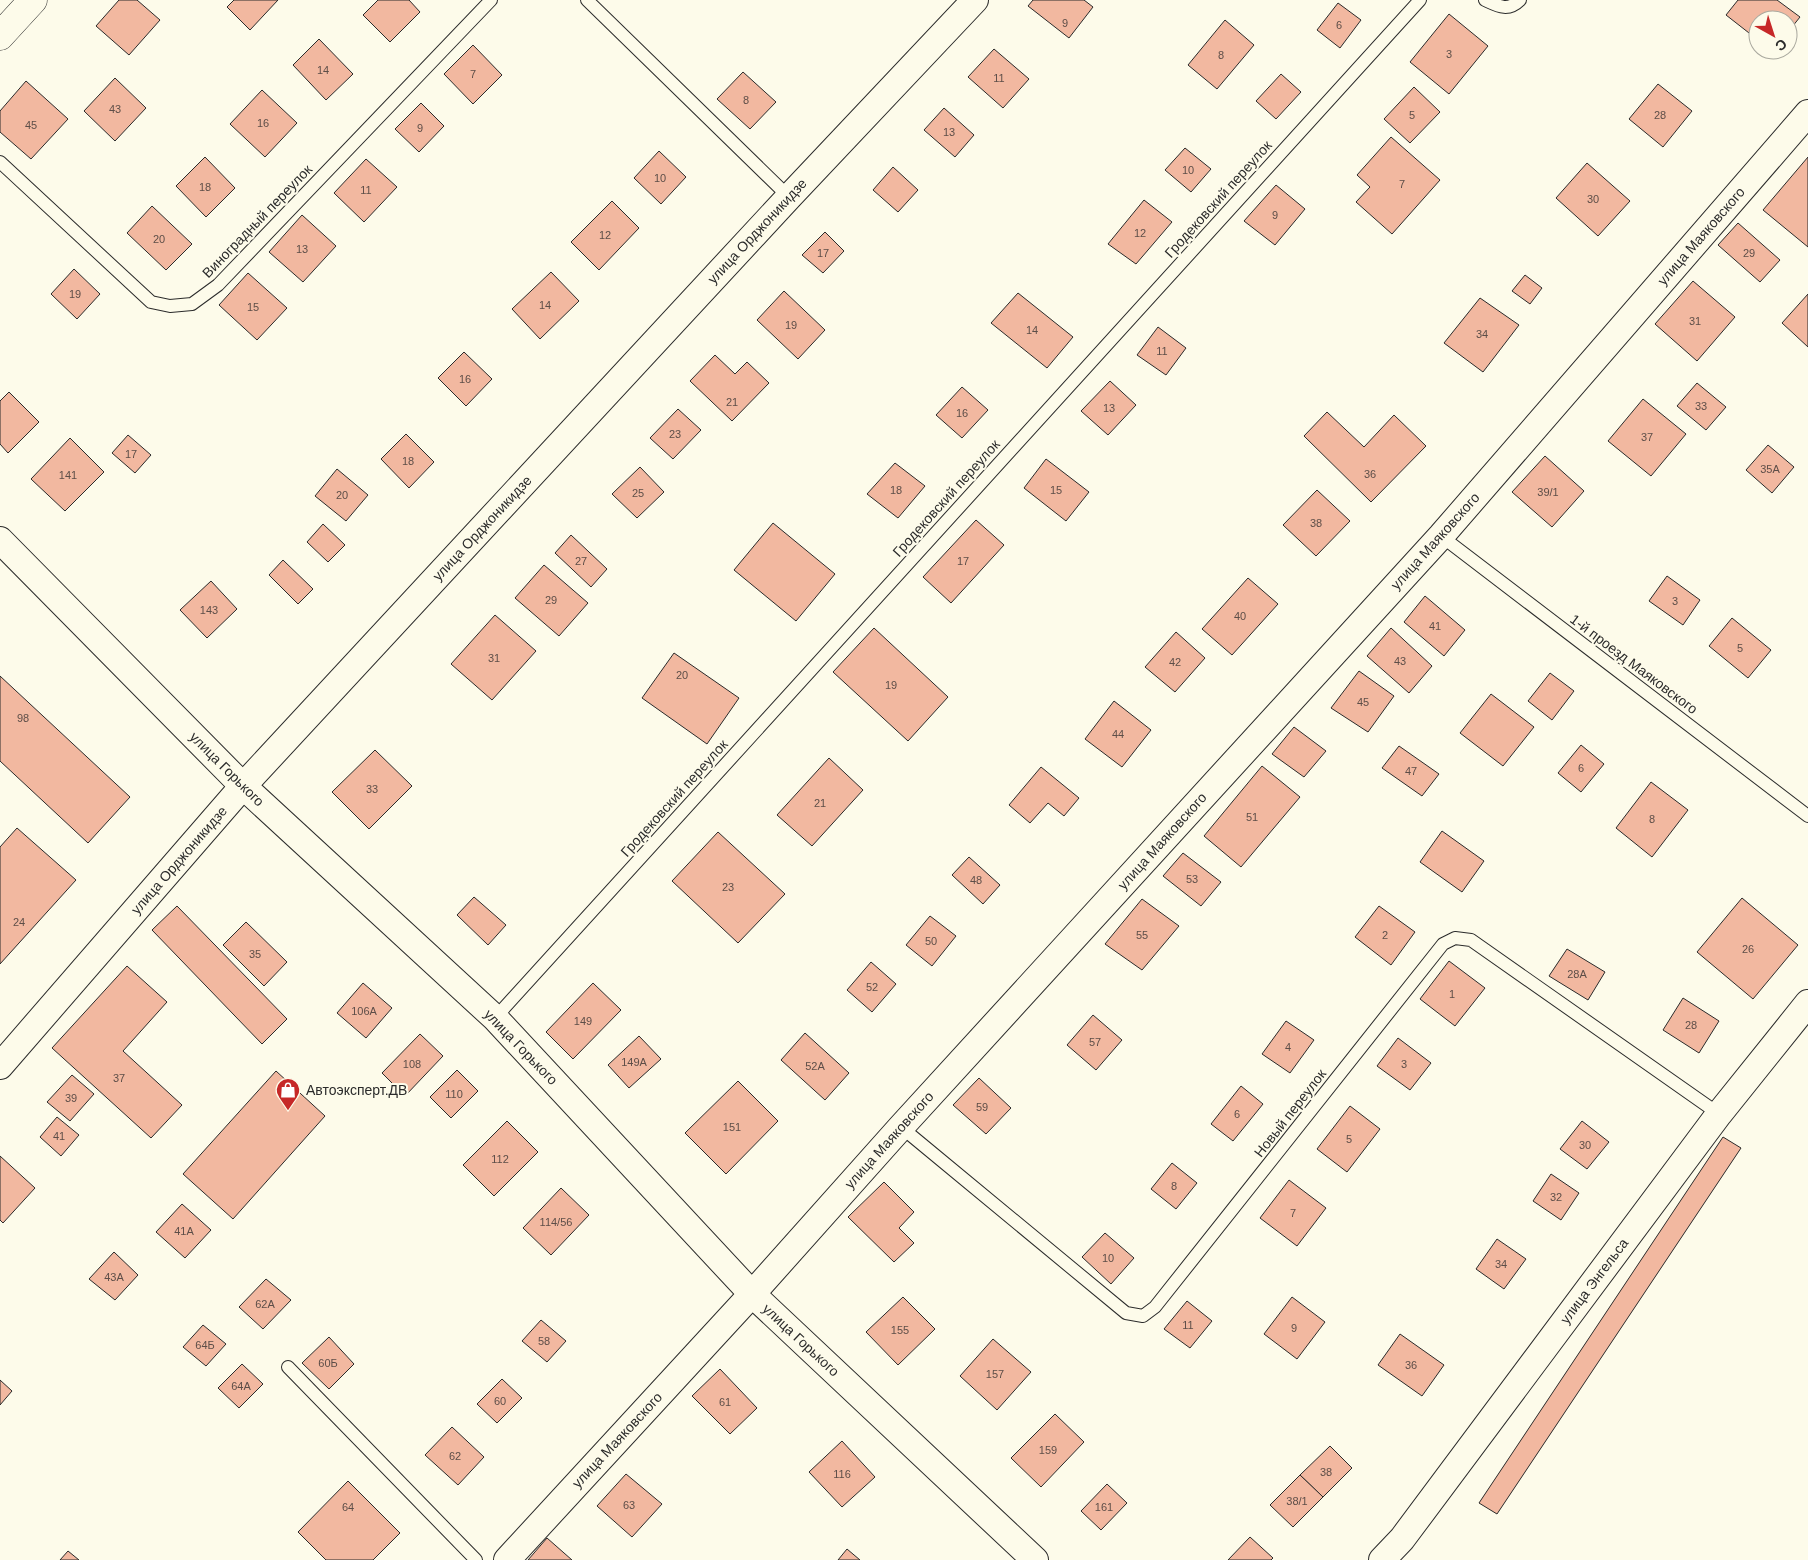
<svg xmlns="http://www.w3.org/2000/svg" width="1808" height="1560" font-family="Arial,sans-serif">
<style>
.building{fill:#f2b8a0;stroke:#2b2b2b}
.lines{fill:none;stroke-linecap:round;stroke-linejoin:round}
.service-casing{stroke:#2b2b2b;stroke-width:14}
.minor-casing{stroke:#2b2b2b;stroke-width:28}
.trunk-casing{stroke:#2b2b2b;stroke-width:29}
.service{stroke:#fdfbea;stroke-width:12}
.minor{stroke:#fdfbea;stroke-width:26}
.trunk{stroke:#fdfbea;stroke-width:28}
.labels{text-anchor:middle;stroke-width:4;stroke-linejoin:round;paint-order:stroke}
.number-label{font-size:11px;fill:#5d4e48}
.street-label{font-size:14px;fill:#2b2b2b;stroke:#fdfbea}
.poi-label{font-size:14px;fill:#2b2b2b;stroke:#fdfbea;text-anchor:start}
</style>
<rect width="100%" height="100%" fill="#fdfbea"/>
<g class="building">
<polygon points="119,0 137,0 160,20 129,55 96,26"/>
<polygon points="234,0 278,0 250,30 227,7"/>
<polygon points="378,0 409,0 420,12 390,42 363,15"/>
<polygon points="1033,0 1084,0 1093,7 1069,38 1028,6"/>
<polygon points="1738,0 1777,0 1800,17 1788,32 1788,20 1758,20 1758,40 1726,15"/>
<polygon points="1338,3 1361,20 1340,48 1317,30"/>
<polygon points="1449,14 1488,46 1449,94 1410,62"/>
<polygon points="1225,20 1254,45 1217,89 1188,65"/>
<polygon points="319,39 353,74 326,100 293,65"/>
<polygon points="473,45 502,75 473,104 444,74"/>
<polygon points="994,49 1029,79 1003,108 968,77"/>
<polygon points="743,72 776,102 750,129 717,99"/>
<polygon points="1281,74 1301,92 1276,119 1256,101"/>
<polygon points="115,78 146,108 115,141 84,111"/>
<polygon points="26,81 68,119 31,159 0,132 0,111"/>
<polygon points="1658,84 1692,111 1663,147 1629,119"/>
<polygon points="1414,87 1440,112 1410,143 1384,119"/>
<polygon points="262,90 297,123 265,157 230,124"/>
<polygon points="421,103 444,126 419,152 395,129"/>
<polygon points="944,108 974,135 955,157 924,130"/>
<polygon points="1391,137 1440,180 1392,234 1356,202 1370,187 1357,175"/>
<polygon points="1185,148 1211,169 1191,192 1165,170"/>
<polygon points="659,151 686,177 661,204 634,178"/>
<polygon points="205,157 235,188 206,217 176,186"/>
<polygon points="1808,157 1808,247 1763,210"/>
<polygon points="366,159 397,187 364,222 334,193"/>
<polygon points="1587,163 1630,201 1598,236 1556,198"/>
<polygon points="893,167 918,190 898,212 873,190"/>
<polygon points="1276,185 1305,209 1275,245 1244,221"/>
<polygon points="1144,200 1172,222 1136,264 1108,244"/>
<polygon points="612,201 639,228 599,270 571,242"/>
<polygon points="152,206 192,244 166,270 127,233"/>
<polygon points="302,215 336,246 303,282 269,252"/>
<polygon points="1738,223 1780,260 1760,282 1718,245"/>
<polygon points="825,232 844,251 823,273 802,255"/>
<polygon points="74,269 100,294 77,319 51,294"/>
<polygon points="551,272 579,301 540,339 512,309"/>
<polygon points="248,273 287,308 257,340 219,305"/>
<polygon points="1525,275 1542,288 1530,304 1512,291"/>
<polygon points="1693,281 1735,317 1697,361 1655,324"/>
<polygon points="784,291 825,330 798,359 757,320"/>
<polygon points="1018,293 1073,337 1047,368 991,323"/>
<polygon points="1808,294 1808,347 1782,323"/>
<polygon points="1480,298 1519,325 1483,372 1444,343"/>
<polygon points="1158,327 1186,348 1166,375 1137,355"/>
<polygon points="464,352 492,379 466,406 438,378"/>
<polygon points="715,355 735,374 747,362 769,383 732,421 690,381"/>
<polygon points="1110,381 1136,405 1108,435 1081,411"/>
<polygon points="1697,383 1726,407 1706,430 1677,406"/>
<polygon points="962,387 988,410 962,438 936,415"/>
<polygon points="9,392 39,422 8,453 0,444 0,401"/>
<polygon points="1643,399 1686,434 1651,476 1608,441"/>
<polygon points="678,409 701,430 673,459 650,438"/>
<polygon points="1327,412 1364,447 1394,415 1426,446 1371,502 1304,436"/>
<polygon points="406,434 434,462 409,488 381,459"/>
<polygon points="128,435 151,455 135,473 112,453"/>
<polygon points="70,438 104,472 65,511 31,479"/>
<polygon points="1768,445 1794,467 1772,493 1746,470"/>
<polygon points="1545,456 1584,491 1552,527 1512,492"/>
<polygon points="1046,459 1089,492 1066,521 1024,488"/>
<polygon points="895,463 925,486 898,518 867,494"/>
<polygon points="640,467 664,492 637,518 612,494"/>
<polygon points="337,469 368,495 346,521 315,496"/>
<polygon points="1317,490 1350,521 1316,556 1283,525"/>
<polygon points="976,520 1004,545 951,603 923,577"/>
<polygon points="773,523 835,574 796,621 734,570"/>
<polygon points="323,524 345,545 328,562 307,542"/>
<polygon points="571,535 607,569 591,587 555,553"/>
<polygon points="283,560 313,589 298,604 269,575"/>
<polygon points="544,565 588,603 559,636 515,598"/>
<polygon points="1667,576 1700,600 1683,625 1649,601"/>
<polygon points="1248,578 1278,604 1232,655 1202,629"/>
<polygon points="211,581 237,609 207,638 180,610"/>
<polygon points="1425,596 1465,630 1444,656 1404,622"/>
<polygon points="495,615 536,651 492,700 451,664"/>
<polygon points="1732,618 1771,650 1748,678 1709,646"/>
<polygon points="874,628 948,697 908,741 833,672"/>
<polygon points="1391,628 1432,666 1409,693 1367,656"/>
<polygon points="1176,632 1205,658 1175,692 1145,667"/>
<polygon points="674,653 739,698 707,744 642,698"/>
<polygon points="1359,671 1394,696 1368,732 1331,708"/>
<polygon points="1550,673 1574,691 1552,720 1528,701"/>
<polygon points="0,676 130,797 88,843 0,761"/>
<polygon points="1491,694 1534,727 1503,766 1460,733"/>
<polygon points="1114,701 1151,730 1122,767 1085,739"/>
<polygon points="1294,727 1326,751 1304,777 1272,754"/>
<polygon points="1581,745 1604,764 1581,792 1558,773"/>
<polygon points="1399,746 1439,774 1422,796 1382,768"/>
<polygon points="375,750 412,786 369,829 332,792"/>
<polygon points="829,758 863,790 812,846 777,815"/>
<polygon points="1262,766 1300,797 1241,867 1204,836"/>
<polygon points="1041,767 1079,798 1064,816 1048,803 1030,823 1009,805"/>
<polygon points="1651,782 1688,810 1652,857 1616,828"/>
<polygon points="17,828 76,880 0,964 0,847"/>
<polygon points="1442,831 1484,861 1462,892 1420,862"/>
<polygon points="718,832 785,894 738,943 672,881"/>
<polygon points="1183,853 1221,882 1201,906 1163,876"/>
<polygon points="969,857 1000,885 983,904 952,875"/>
<polygon points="474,897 506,925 488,945 457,915"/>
<polygon points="1742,898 1798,945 1753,999 1697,952"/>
<polygon points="1142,899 1179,926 1142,970 1105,944"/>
<polygon points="177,906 287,1019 262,1044 152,930"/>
<polygon points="1379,906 1415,932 1391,965 1355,937"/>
<polygon points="930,916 956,936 932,966 906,945"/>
<polygon points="246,922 287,962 264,986 223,945"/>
<polygon points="1567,949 1605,972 1588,1000 1549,976"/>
<polygon points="1449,961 1485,988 1455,1026 1420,999"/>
<polygon points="871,962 896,984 872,1012 847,990"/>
<polygon points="127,966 167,1002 123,1051 182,1105 151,1138 52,1048"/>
<polygon points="363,983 392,1008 366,1038 337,1013"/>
<polygon points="593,983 621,1010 573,1059 546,1032"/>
<polygon points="1683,998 1719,1021 1699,1053 1663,1030"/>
<polygon points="1093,1015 1122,1040 1096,1070 1067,1045"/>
<polygon points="1286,1021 1314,1040 1290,1073 1262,1054"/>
<polygon points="805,1033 849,1073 825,1100 781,1060"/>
<polygon points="420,1034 443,1056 405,1096 382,1073"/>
<polygon points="639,1036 661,1059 629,1088 608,1065"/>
<polygon points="1398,1038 1431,1063 1410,1090 1377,1066"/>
<polygon points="457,1070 478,1091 451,1118 430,1097"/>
<polygon points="276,1071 325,1116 233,1219 183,1174"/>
<polygon points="72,1075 94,1094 70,1121 47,1102"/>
<polygon points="979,1078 1011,1108 986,1134 953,1105"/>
<polygon points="738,1081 778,1121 726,1174 685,1133"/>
<polygon points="1241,1086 1263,1104 1233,1141 1211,1124"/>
<polygon points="1350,1106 1380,1129 1347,1172 1317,1149"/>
<polygon points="57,1117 79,1135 61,1156 40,1137"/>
<polygon points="507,1121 538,1152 494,1196 463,1165"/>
<polygon points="1582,1121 1609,1142 1587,1169 1560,1149"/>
<polygon points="1723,1137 1741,1148 1497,1514 1479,1503"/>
<polygon points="0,1156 35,1188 3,1223 0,1220"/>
<polygon points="1172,1163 1197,1183 1176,1209 1151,1189"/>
<polygon points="1551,1174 1579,1193 1561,1220 1533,1201"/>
<polygon points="1289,1180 1326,1208 1297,1246 1260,1218"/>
<polygon points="884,1182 914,1212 899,1228 914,1243 894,1262 848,1217"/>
<polygon points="561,1188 589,1215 551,1255 523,1228"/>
<polygon points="182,1204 211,1230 185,1258 156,1232"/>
<polygon points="1105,1233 1134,1258 1111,1284 1082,1257"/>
<polygon points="1497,1239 1526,1259 1504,1289 1476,1269"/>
<polygon points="114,1252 138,1275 115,1300 89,1279"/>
<polygon points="266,1279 291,1300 263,1329 239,1307"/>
<polygon points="903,1297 935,1329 898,1365 866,1332"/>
<polygon points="1292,1297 1325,1322 1297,1359 1264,1334"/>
<polygon points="1187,1301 1212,1321 1190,1348 1164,1329"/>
<polygon points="541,1320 566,1341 547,1362 522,1341"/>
<polygon points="203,1325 226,1344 206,1366 183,1347"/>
<polygon points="1400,1334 1444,1365 1422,1396 1378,1365"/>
<polygon points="329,1337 354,1364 329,1389 302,1363"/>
<polygon points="993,1339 1031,1372 997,1410 960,1376"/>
<polygon points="242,1364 263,1384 239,1408 218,1388"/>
<polygon points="720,1369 757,1408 730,1434 692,1396"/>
<polygon points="502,1379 522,1398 497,1423 477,1404"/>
<polygon points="0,1380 12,1391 0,1405"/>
<polygon points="1055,1414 1084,1442 1041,1487 1011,1458"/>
<polygon points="452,1427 484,1457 458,1485 425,1455"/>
<polygon points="842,1441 875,1477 842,1507 809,1472"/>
<polygon points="1330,1446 1352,1468 1323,1497 1300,1475"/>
<polygon points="626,1474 662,1504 632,1537 597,1506"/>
<polygon points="1300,1475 1323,1497 1293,1527 1270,1505"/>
<polygon points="348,1481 400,1533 373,1560 326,1560 298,1532"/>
<polygon points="1107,1484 1127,1503 1101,1530 1081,1511"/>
<polygon points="1250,1537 1273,1558 1271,1560 1228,1560"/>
<polygon points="547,1538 572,1560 528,1560"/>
<polygon points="847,1549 860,1560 838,1560"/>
<polygon points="68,1551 79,1560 60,1560"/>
</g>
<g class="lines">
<g class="service-casing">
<g id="service">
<polyline points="587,0 789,197"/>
<path d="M1485 0C1498 6 1508 12 1520 0"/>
<polyline points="0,162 151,302 170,306 192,304 218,285 491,0"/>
<polyline points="1441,536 1808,816"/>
<polyline points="495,1018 1420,0"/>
<polyline points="901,1127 1126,1313 1143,1316 1155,1307 1443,944 1455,938 1471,940 1719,1114"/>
<polyline points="288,1367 476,1560"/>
</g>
</g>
<g class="minor-casing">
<g id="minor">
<polyline points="0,540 243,786 495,1018 752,1294 1035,1560"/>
<polyline points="0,1066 243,786 789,197 975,0"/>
<polyline points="507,1560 752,1294 901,1127 1441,536 1808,113"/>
<polyline points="1382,1560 1402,1539 1719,1114 1808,1003"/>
</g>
</g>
<g class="trunk-casing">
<polyline id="trunk" points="0,36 33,0"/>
</g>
<use href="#service" class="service"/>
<use href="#minor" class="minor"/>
<use href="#trunk" class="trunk"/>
</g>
<defs>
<g id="shop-pin" transform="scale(1.25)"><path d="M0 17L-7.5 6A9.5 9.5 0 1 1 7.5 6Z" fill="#c62828" stroke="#fdfbea"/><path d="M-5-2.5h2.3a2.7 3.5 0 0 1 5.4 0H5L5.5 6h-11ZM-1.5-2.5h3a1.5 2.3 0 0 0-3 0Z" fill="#fff"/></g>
</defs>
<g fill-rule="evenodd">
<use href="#shop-pin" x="288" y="1090"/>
</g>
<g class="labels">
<g class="number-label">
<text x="1065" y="27">9</text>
<text x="1339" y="29">6</text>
<text x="1449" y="58">3</text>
<text x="1221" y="59">8</text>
<text x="323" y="74">14</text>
<text x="473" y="78">7</text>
<text x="999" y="82">11</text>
<text x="746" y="104">8</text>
<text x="115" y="113">43</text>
<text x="1412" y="119">5</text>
<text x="1660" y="119">28</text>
<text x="263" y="127">16</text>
<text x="31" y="129">45</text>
<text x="420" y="132">9</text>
<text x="949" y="136">13</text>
<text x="1188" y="174">10</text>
<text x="660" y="182">10</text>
<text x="1402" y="188">7</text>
<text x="205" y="191">18</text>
<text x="366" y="194">11</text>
<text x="1593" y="203">30</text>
<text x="1275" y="219">9</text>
<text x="1140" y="237">12</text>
<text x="605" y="239">12</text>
<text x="159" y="243">20</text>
<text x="302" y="253">13</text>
<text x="823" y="257">17</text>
<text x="1749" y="257">29</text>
<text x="75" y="298">19</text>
<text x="545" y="309">14</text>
<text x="253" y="311">15</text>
<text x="1695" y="325">31</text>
<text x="791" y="329">19</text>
<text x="1032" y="334">14</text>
<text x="1482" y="338">34</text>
<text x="1162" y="355">11</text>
<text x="465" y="383">16</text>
<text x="732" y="406">21</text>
<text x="1701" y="410">33</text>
<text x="1109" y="412">13</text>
<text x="962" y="417">16</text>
<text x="675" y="438">23</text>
<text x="1647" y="441">37</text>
<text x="131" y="458">17</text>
<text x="408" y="465">18</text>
<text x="1770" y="473">35А</text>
<text x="1370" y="478">36</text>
<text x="68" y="479">141</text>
<text x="896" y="494">18</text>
<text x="1056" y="494">15</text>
<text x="1548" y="496">39/1</text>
<text x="638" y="497">25</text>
<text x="342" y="499">20</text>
<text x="1316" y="527">38</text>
<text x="581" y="565">27</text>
<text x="963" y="565">17</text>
<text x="551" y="604">29</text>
<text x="1675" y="605">3</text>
<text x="209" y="614">143</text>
<text x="1240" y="620">40</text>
<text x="1435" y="630">41</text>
<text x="1740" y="652">5</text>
<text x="494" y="662">31</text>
<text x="1400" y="665">43</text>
<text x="1175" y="666">42</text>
<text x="682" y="679">20</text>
<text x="891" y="689">19</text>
<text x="1363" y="706">45</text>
<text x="23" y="722">98</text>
<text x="1118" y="738">44</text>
<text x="1581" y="772">6</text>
<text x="1411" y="775">47</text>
<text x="372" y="793">33</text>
<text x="820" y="807">21</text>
<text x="1252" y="821">51</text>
<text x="1652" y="823">8</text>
<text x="1192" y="883">53</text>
<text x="976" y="884">48</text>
<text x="728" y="891">23</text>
<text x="19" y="926">24</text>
<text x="1142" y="939">55</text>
<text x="1385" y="939">2</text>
<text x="931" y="945">50</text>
<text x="1748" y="953">26</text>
<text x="255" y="958">35</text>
<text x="1577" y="978">28А</text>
<text x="872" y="991">52</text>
<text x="1452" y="998">1</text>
<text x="364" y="1015">106А</text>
<text x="583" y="1025">149</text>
<text x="1691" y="1029">28</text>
<text x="1095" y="1046">57</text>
<text x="1288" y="1051">4</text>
<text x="634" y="1066">149А</text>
<text x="412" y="1068">108</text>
<text x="1404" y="1068">3</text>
<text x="815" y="1070">52А</text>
<text x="119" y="1082">37</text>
<text x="454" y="1098">110</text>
<text x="71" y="1102">39</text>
<text x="982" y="1111">59</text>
<text x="1237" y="1118">6</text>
<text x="732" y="1131">151</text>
<text x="59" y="1140">41</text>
<text x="1349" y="1143">5</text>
<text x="1585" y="1149">30</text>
<text x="500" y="1163">112</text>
<text x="1174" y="1190">8</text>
<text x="1556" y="1201">32</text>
<text x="1293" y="1217">7</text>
<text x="556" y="1226">114/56</text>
<text x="184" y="1235">41А</text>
<text x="1108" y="1262">10</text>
<text x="1501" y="1268">34</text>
<text x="114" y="1281">43А</text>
<text x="265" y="1308">62А</text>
<text x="1188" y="1329">11</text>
<text x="1294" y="1332">9</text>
<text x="900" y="1334">155</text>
<text x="544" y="1345">58</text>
<text x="205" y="1349">64Б</text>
<text x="328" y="1367">60Б</text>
<text x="1411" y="1369">36</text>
<text x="995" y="1378">157</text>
<text x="241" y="1390">64А</text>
<text x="500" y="1405">60</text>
<text x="725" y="1406">61</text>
<text x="1048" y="1454">159</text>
<text x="455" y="1460">62</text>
<text x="1326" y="1476">38</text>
<text x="842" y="1478">116</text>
<text x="1297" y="1505">38/1</text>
<text x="629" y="1509">63</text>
<text x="348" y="1511">64</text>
<text x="1104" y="1511">161</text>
</g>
<g class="street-label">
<text transform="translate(1218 199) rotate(-48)" y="5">Гродековский переулок</text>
<text transform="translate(257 221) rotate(-46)" y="5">Виноградный переулок</text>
<text transform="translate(757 231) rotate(-47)" y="5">улица Орджоникидзе</text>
<text transform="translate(1701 236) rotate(-49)" y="5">улица Маяковского</text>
<text transform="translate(946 498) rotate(-48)" y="5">Гродековский переулок</text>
<text transform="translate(482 528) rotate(-47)" y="5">улица Орджоникидзе</text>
<text transform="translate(1435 541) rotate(-48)" y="5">улица Маяковского</text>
<text transform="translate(1634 664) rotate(37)" y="5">1-й проезд Маяковского</text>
<text transform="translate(227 769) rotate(45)" y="5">улица Горького</text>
<text transform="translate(674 798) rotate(-48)" y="5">Гродековский переулок</text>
<text transform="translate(1162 841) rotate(-48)" y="5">улица Маяковского</text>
<text transform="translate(179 860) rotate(-49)" y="5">улица Орджоникидзе</text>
<text transform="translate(521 1047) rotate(46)" y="5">улица Горького</text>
<text transform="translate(1290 1113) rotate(-52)" y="5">Новый переулок</text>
<text transform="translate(889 1140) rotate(-48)" y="5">улица Маяковского</text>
<text transform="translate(1594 1281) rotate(-53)" y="5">улица Энгельса</text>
<text transform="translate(801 1340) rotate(43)" y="5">улица Горького</text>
<text transform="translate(617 1440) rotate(-47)" y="5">улица Маяковского</text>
</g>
<g class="poi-label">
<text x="306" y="1095">Автоэксперт.ДВ</text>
</g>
</g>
<g transform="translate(1773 35) rotate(141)"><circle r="24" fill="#fdfbea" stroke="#a9a89e"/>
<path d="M0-4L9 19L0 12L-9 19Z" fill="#c62828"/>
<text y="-8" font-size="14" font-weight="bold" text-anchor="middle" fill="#2b2b2b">С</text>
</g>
</svg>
